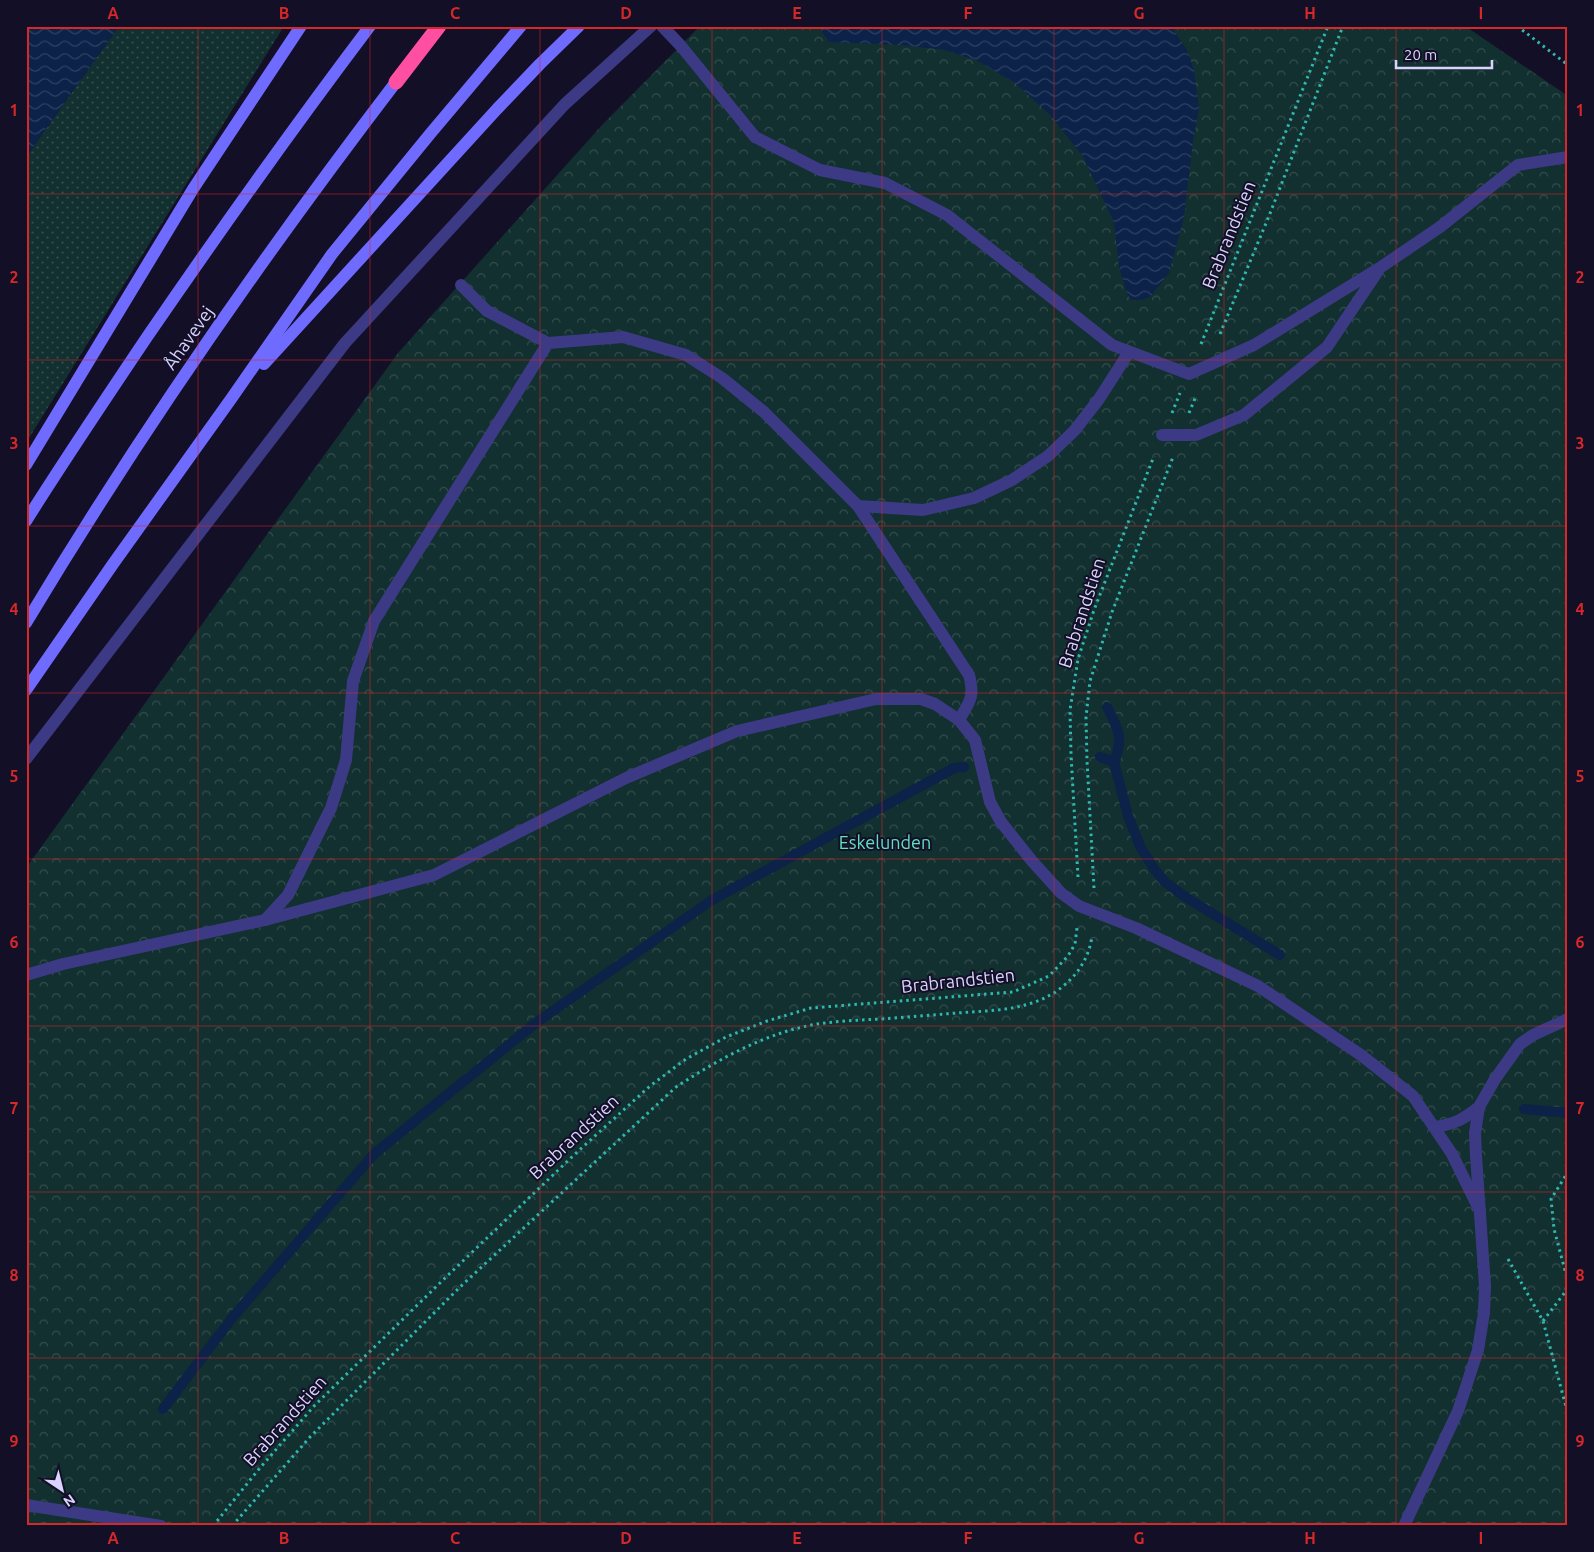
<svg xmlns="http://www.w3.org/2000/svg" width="1594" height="1552" font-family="Ubuntu,sans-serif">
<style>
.grass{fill:url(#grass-dots)}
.park{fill:url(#park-crowns)}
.water{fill:url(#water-waves)}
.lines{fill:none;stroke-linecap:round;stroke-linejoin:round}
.stream{stroke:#0c2248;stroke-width:10}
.path{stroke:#2fb8b0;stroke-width:3;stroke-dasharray:2.5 4;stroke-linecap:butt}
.service{stroke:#3d3a85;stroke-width:12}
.secondary{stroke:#6f6bff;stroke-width:12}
.motorway{stroke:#ff4fa3;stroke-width:15}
.grid{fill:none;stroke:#d62828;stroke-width:1;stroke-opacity:0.55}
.labels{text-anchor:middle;stroke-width:4;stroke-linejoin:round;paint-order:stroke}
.street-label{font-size:18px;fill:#d9d4ff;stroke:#130f26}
.park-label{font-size:18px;fill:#5fe0c0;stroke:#130f26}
.neatline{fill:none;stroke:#d62828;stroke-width:2}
.grid-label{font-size:16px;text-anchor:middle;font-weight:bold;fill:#d62828}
</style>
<defs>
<pattern id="grass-dots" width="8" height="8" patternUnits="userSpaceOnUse" patternTransform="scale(1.25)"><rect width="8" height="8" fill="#12302f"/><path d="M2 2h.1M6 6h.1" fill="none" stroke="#344d4e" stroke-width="1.8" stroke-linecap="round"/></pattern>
<pattern id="park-crowns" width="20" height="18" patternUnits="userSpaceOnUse" patternTransform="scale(1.25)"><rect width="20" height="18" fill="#12302f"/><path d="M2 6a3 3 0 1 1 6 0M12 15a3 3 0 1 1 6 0" fill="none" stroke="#344d4e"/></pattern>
<pattern id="water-waves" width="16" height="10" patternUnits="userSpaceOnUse" patternTransform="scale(1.25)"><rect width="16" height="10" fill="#0c2248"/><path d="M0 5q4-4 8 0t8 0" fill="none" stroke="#2f4163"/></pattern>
</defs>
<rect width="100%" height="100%" fill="#130f26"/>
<polygon class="grass" points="119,26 284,26 26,443 26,157"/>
<polygon class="park" points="700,26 1465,26 1568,96 1568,1526 26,1526 26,868 398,353 602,125"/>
<g class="water">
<polygon points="26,26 119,26 26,157"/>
<polygon points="820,26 1171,26 1187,50 1194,70 1199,109 1193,141 1184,217 1169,273 1150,297 1142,300 1132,300 1128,296 1119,267 1114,222 1082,155 1050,115 1016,84 978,61 945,50 901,45 829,42 821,30"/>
</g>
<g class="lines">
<g class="stream">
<path d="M1107 707C1118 728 1124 738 1114 762"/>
<polyline points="1100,757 1114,762 1128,816 1141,848 1155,870 1165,882 1187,898 1280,955"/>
<polyline points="1524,1109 1568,1113"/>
<polyline points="163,1409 232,1318 374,1154 537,1022 712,900 954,768 964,767"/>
</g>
<g class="path">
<polyline points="1517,26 1568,65"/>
<polyline points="1220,334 1269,216 1343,26"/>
<polyline points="1201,344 1328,26"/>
<polyline points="1172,413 1180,393"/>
<polyline points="1189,413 1196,396"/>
<polyline points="1078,877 1071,755 1070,710 1078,659 1094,610 1154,456"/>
<polyline points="1094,888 1087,761 1086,717 1090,681 1112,612 1173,457"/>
<polyline points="1508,1259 1543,1321 1568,1414"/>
<polyline points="1543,1321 1566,1291 1567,1278 1554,1229 1551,1199 1568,1172"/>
<polyline points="213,1526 259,1469 315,1405 444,1279 575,1154 650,1086 686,1059 726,1037 767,1021 811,1008 1013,992 1049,976 1068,956 1075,944 1077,928"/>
<path d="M232 1526 310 1437 460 1287 676 1087C719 1059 765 1033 817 1024 838 1021 860 1020 881 1019 907 1017 932 1015 957 1013 982 1011 1008 1011 1032 1003 1063 993 1088 968 1092 936"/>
</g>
<g class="service">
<polyline points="662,26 681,46 755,137 820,170 885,183 947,215 1112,345 1189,374 1254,345 1381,267 1440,227 1518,165 1568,157"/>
<polyline points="461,285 487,311 548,343"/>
<polyline points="1162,435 1196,435 1244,415 1327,347 1378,271"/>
<polyline points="858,506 923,510 974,498 1012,480 1048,456 1075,430 1099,399 1129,352"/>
<polyline points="26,759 345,343 565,104 651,26"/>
<polyline points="265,920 434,875 626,778 737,731 876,699 921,699 935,704 959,720 975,740 990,802 1001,822 1032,861 1061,893 1079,906 1136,928 1258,986 1361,1055 1413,1096 1452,1154 1480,1211"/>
<path d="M26 975 63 964 265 920 288 895 331 808 346 760 353 681 374 621 548 343 623 337 686 355 722 378 764 412 858 506 969 675C975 697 970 701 959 720"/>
<path d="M1435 1127C1455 1124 1464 1119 1479 1107"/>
<polyline points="26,1505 161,1526"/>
<polyline points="1404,1526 1458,1411 1478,1350 1484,1313 1485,1286 1476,1156 1475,1133 1479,1107 1495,1079 1520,1044 1533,1035 1568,1019"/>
</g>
<g class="secondary">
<polyline points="264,364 497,109 540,64 579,26"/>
<polyline points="26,465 193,189 301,26"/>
<path d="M26 521C65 459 106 398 147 337 219 232 293 128 370 26"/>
<path d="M26 623C138 436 263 256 396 82"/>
<polyline points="26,690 113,564 231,399 332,254 430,134 521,26"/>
</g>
<polyline class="motorway" points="396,82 439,26"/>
</g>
<path class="grid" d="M198 26V1526M370 26V1526M540 26V1526M712 26V1526M882 26V1526M1054 26V1526M1224 26V1526M1396 26V1526M26 194H1568M26 360H1568M26 526H1568M26 693H1568M26 859H1568M26 1026H1568M26 1192H1568M26 1358H1568"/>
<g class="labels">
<g class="street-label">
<text transform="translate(1229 235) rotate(-68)" y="6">Brabrandstien</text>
<text transform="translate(189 338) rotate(-55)" y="6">Åhavevej</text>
<text transform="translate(1082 613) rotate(-72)" y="6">Brabrandstien</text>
<text transform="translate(958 981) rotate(-6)" y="6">Brabrandstien</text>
<text transform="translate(574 1137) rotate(-43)" y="6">Brabrandstien</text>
<text transform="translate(285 1421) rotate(-48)" y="6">Brabrandstien</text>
</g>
<g class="park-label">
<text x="885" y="849">Eskelunden</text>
</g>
</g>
<rect width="1594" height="1552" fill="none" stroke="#130f26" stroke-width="55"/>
<g transform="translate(62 1490) rotate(145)" stroke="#130f26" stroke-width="4" paint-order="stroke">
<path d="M0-4L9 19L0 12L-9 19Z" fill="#d9d4ff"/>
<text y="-8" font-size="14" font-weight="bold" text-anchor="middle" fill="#d9d4ff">N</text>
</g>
<path d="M1396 60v8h96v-8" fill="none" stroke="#d9d4ff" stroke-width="2.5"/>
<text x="1404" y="60" font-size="15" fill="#d9d4ff" stroke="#130f26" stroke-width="4" paint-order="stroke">20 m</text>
<rect x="28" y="28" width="1538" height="1496" class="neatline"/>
<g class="grid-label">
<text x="113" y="19">A</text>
<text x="284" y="19">B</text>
<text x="455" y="19">C</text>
<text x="626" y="19">D</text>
<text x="797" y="19">E</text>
<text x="968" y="19">F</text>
<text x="1139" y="19">G</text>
<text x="1310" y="19">H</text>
<text x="1481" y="19">I</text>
<text x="14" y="116">1</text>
<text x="1580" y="116">1</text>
<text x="14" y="283">2</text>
<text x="1580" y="283">2</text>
<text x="14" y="449">3</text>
<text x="1580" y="449">3</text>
<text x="14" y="615">4</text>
<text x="1580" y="615">4</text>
<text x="14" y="782">5</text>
<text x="1580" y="782">5</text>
<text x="14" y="948">6</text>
<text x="1580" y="948">6</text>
<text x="14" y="1114">7</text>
<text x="1580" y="1114">7</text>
<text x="14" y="1281">8</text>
<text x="1580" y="1281">8</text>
<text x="14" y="1447">9</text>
<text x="1580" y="1447">9</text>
<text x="113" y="1544">A</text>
<text x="284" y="1544">B</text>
<text x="455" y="1544">C</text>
<text x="626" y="1544">D</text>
<text x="797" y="1544">E</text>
<text x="968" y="1544">F</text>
<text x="1139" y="1544">G</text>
<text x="1310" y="1544">H</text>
<text x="1481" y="1544">I</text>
</g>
</svg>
